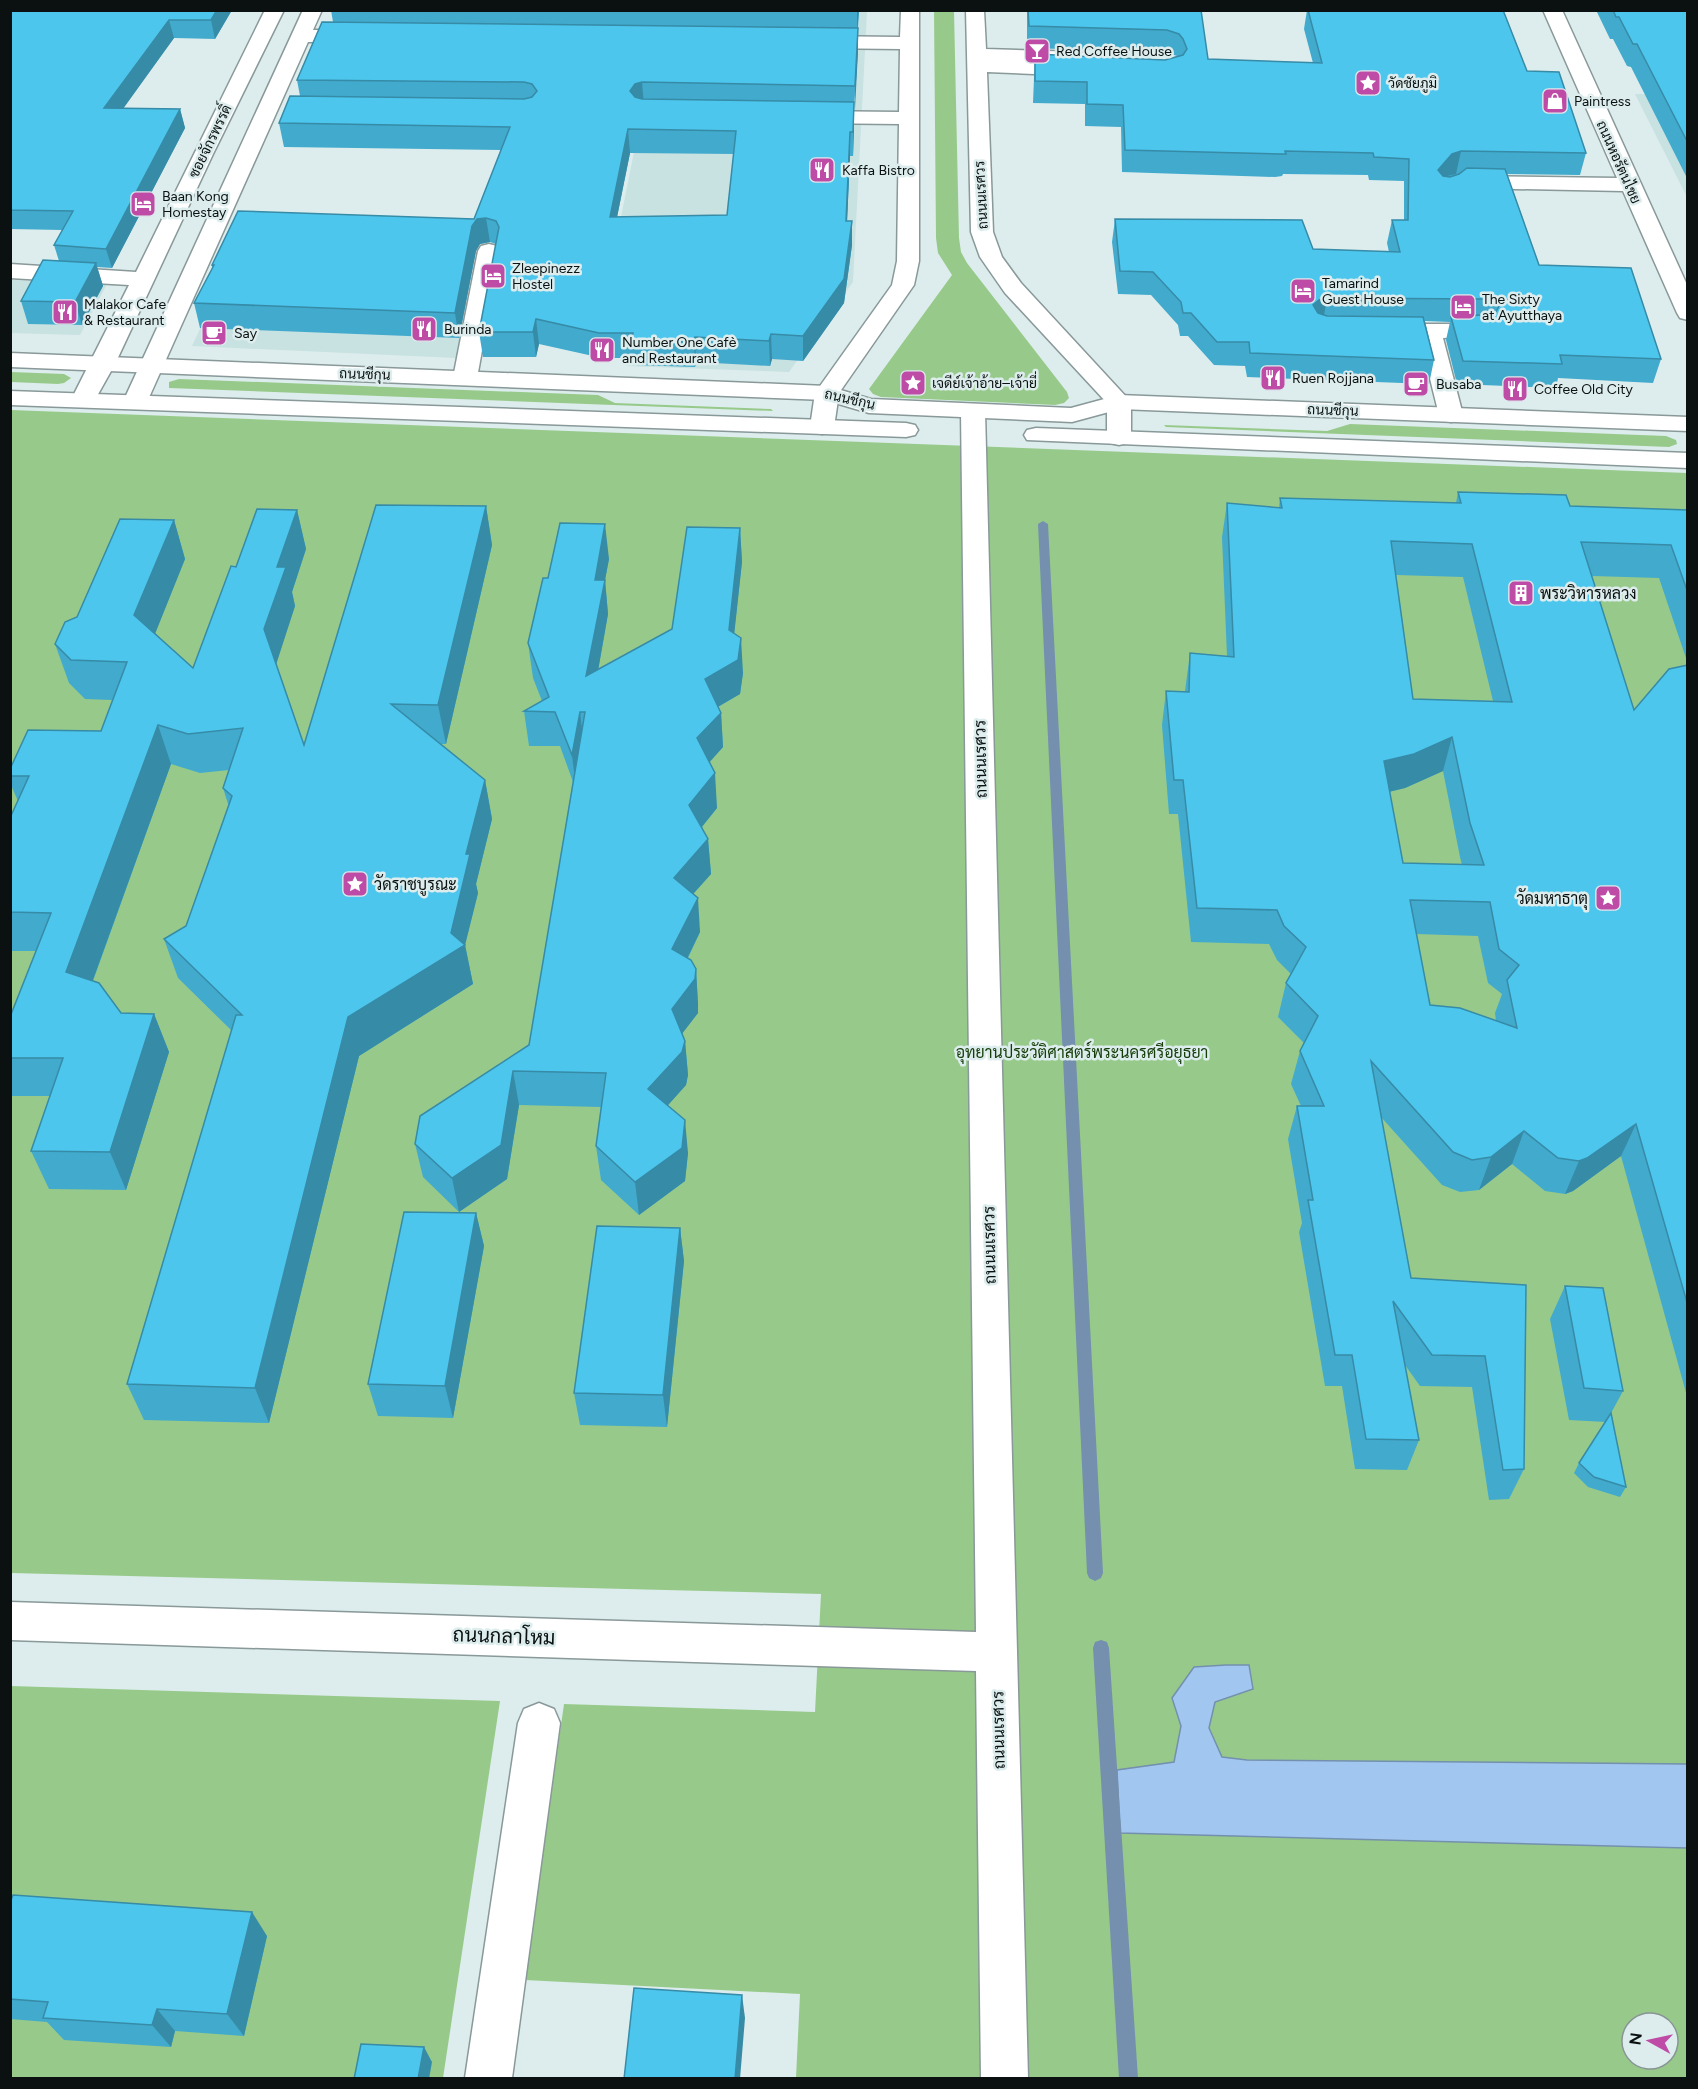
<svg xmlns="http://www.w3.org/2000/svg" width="1698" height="2089" font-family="Figtree,Sarabun,sans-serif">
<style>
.built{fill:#c8e1e1}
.green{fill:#97ca8a;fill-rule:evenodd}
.water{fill:#a1c7f1;stroke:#7490ae;stroke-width:1.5}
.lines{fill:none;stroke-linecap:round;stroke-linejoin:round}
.stream{fill:#7490ae;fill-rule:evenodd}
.minor-casing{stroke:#899898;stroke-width:3}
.major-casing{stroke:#899898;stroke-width:3}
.minor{fill:#fff;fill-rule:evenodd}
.major{fill:#fff;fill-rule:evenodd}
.wall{fill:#42aacd;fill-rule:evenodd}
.shaded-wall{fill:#368ba7}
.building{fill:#4dc6ee;stroke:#368ba7;stroke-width:1.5;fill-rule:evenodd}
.labels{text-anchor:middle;stroke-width:5;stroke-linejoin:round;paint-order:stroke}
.far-poi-label{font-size:14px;fill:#0b1111;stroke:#ddeded;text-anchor:start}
.far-street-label{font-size:14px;fill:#0b1111;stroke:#ddeded}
.poi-label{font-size:16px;fill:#0b1111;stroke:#ddeded;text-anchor:start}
.street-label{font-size:16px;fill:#0b1111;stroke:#ddeded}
.park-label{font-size:16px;fill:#163d09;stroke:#ddeded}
.near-street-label{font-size:20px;fill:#0b1111;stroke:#ddeded}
</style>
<rect width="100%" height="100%" fill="#ddeded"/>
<g class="built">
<polygon points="803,11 867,11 853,282 789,372 626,366 634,337 617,237 642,112"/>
<polygon points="1635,94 1687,95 1687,197"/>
<polygon points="11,280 108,282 80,335 11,333"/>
<polygon points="217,293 470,302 456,358 192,346"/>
</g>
<g class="green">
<polygon points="934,11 954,11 959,238 961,252 967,263 1067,392 1069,398 1064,403 1055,405 881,397 873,394 869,389 952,275 938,253 936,238"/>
<polygon points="11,372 64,374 71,378 64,383 58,384 11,382"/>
<polygon points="179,379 598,395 615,403 771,409 773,411 169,388 169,382"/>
<path d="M11 410 1687 473V2078H796L800 1994 525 1980 564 1704 815 1712 821 1594 11 1573ZM1632 2023H1668V2059H1632Z"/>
<polygon points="1350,424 1666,436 1676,440 1677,444 1669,447 1166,427 1164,425 1327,431"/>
<polygon points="11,1686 500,1701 443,2078 11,2078"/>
</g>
<polygon class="water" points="1226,1665 1249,1665 1253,1689 1215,1702 1209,1728 1222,1757 1247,1760 1687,1764 1687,1848 1120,1833 1117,1770 1174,1762 1181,1726 1172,1698 1194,1667"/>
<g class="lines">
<g class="stream">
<polygon points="1043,521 1048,524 1103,1573 1101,1578 1095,1581 1089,1578 1087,1573 1038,524"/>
<polygon points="1101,1640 1107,1642 1109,1648 1138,2078 1119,2078 1093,1648 1095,1642"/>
</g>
<g class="minor-casing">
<g id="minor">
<polygon points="265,10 284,10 213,154 115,364 92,405 83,407 74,405 71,400 129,285 10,278 10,264 136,272"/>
<polygon points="303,10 322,10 313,30 361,30 368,32 371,36 368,40 361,42 308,42 147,402 144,407 135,409 126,407 123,402"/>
<polygon points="901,10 919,10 919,261 914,285 839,393 834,427 831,432 822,434 813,432 810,427 815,393 892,285 897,261 899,124 809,123 802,121 799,117 802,113 809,111 899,112 900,49 815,48 808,46 805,42 808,38 815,36 900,37"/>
<polygon points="966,10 984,10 986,49 1079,52 1086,54 1089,58 1086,62 1051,63 1087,66 1090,70 1087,74 1080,76 987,72 993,232 1002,257 1021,283 1131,402 1131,438 1128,443 1119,445 1110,443 1107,438 1107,403 1005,293 980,257 971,232"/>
<polygon points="1543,10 1562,10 1688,287 1688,320 1680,318 1677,313 1623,191 1466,188 1459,186 1455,182 1459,178 1466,176 1617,178"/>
<polygon points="489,244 497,246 500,251 477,378 473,383 465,385 457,383 453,378 478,251 481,246"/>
<polygon points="1382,324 1479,324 1487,326 1491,331 1487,336 1443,338 1463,415 1460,420 1451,422 1442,420 1439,415 1420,338 1374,336 1370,331 1374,326"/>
<polygon points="973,404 982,406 985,411 1028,2078 981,2078 976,1671 10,1640 10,1602 976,1632 961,411 964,406"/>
<polygon points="539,1703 554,1709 560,1723 512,2078 465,2078 518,1723 524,1709"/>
</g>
</g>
<g class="major-casing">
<g id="major">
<polygon points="10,353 827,386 871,399 1071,408 1119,395 1688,417 1688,431 1120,409 1072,422 869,413 825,400 10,367"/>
<polygon points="10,391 906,423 915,425 918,430 915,435 906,437 10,405"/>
<polygon points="1036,428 1688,453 1688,468 1027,440 1024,435 1027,430"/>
</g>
</g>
<use href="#minor" class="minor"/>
<use href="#major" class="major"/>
</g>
<g class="wall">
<polygon points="10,10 232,10 215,39 174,38 123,108 180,109 185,128 112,268 97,267 103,286 82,325 28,324 21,301 59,261 54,245 62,230 10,229"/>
<path d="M331 10H859L858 28V51L854 109V126L853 156H850L847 221 852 245 844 303 803 361 772 359 770 366 696 362 695 367 633 365 632 358H602L539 344 536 357H483L479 332 496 244 490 242 480 244 476 251 459 338 200 328 194 303 212 269V265L474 219 501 150 284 147 279 123 300 96 297 80 333 22ZM630 153 734 154 727 215 617 217Z"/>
<polygon points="1027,10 1201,10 1208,59 1313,63 1304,29 1307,10 1503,10 1527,71 1586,153 1580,175 1507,174 1539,265 1661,359 1653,383 1558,378 1556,388 1457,384 1446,340 1450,322 1425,321 1434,360 1429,384 1247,377 1245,366 1214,365 1188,336 1180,336 1178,325 1151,295 1118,294 1112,242 1115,219 1313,249 1389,252 1387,243 1392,220 1404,220 1404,181 1369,180 1368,175 1283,174 1282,176 1275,177 1122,172 1121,127 1085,126 1085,104 1033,103 1035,54 1165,60 1177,56 1165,52 1027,48"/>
<polygon points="1596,10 1688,10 1688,180 1631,67 1627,66 1613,39 1610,39"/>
<path d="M1458 492 1570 506 1688 510V664L1659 578 1592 576 1634 710 1688 665V1400L1621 1156 1573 1191 1565 1194 1545 1191 1512 1164 1479 1190 1460 1192 1442 1185 1381 1117 1411 1278 1526 1285 1524 1469 1509 1499 1489 1500 1472 1387 1420 1386 1405 1365 1419 1440 1407 1470 1355 1469 1342 1386H1325L1299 1232 1302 1223 1288 1139 1297 1106H1301L1291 1084 1300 1051 1304 1043 1278 1017 1286 983 1291 974 1277 960 1269 944 1191 942 1178 814H1169L1162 725 1166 691H1185L1190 653 1227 656 1222 537 1227 503 1279 508 1280 498 1456 503ZM1396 575 1463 577 1493 701 1413 699ZM1443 771 1460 857 1462 865 1403 863 1389 792 1405 788ZM1416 934 1478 936 1488 983 1502 994 1495 1013 1496 1021 1430 1005Z"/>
<polygon points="486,506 492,545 446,744 441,744 485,780 492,819 476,884 478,893 465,945 473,984 359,1056 269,1423 144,1420 127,1384 232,1031 178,978 164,939 186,926 229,807 223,788 229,770 200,773 171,764 93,981 121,1013 154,1014 169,1052 126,1190 49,1189 31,1151 50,1096 10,1096 10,1017 36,951 10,951 10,818 18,801 10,783 10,769 101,731 112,700 85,699 69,683 55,644 77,617 174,520 185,559 155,633 193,668 236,567 297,510 306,549 292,592 295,606 276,663 304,745"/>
<polygon points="740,528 742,562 734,633 743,673 740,694 718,707 721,713 723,747 709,762 717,808 702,827 708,839 711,874 693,894 700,932 688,958 696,969 698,1004 698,1013 682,1033 685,1041 688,1075 686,1085 668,1105 688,1153 685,1181 639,1215 601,1180 596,1146 601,1107 519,1105 507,1179 459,1212 423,1177 415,1144 529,1045 573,782 560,746 529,746 524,711 542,701 533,678 528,643 548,578 609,559 605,580 608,614 598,670 672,629"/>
<polygon points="476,1213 484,1246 453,1418 378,1416 368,1384"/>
<polygon points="680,1228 684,1261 667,1427 580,1425 574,1393"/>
<polygon points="1565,1286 1623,1391 1610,1415 1626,1487 1620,1497 1588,1487 1574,1473 1579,1463 1606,1422 1569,1420 1550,1319"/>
<polygon points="10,1903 267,1936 244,2036 175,2031 171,2047 64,2040 47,2022 10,2019"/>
</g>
<g class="shaded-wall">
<polygon points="217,10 232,10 215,39 211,20"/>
<polygon points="857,10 859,10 857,34"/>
<polygon points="169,20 174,38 110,127 104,108"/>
<polygon points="858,28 858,51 855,109 855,86"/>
<polygon points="642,82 644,106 632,114 630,91 635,84"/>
<polygon points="854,102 854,126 853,156 853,132"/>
<polygon points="180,109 185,128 112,268 106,249"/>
<polygon points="628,129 630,153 612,242 610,217"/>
<polygon points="850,132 850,156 846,245 846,221"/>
<polygon points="1461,151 1456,174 1447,176 1433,192 1438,170 1452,154"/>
<polygon points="486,218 490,242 480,244 476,251 459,338 455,313 472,226 477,219"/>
<polygon points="852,221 852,245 844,303 803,361 803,336"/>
<polygon points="96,263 103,286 82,325 75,302"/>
<polygon points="1327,298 1323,321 1314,323 1313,305 1319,300"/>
<polygon points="536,319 539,344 536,357 533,332"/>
<polygon points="771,334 772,359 770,366 769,341"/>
<polygon points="695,337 696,362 695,367 694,342"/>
<polygon points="486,506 492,545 446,744 438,705"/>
<polygon points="297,510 306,549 292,592 295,606 275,668 264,629 277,567"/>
<polygon points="174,520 185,559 147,654 134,615"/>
<polygon points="605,524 609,559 605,580 608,614 591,711 586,676 595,580"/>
<polygon points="740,528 742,562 731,664 741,638 743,673 740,694 707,713 705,679 729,630"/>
<polygon points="580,712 584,747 576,789 572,755"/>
<polygon points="721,713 723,747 700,773 697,738"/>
<polygon points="158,725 171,764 82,1010 66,972"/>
<polygon points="1452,737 1443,771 1405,788 1375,795 1384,761"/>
<polygon points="715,773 717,808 692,839 689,805"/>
<polygon points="485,780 492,819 476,884 478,893 465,945 473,984 359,1056 269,1423 255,1388 348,1017 451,933 466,854"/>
<polygon points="708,839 711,874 677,912 674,878"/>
<polygon points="698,898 700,932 675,983 672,949"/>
<polygon points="696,969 698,1004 698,1013 675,1043 672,1009"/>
<polygon points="154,1014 169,1052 126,1190 110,1152"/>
<polygon points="685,1041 688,1075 686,1085 652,1123 648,1089"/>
<polygon points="513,1071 519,1105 507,1179 459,1212 452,1178"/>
<polygon points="685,1120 688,1153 685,1181 639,1215 635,1182"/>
<polygon points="1636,1124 1621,1156 1573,1191 1565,1194 1579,1161"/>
<polygon points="1524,1131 1512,1164 1479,1190 1491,1157"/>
<polygon points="476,1213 484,1246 453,1418 445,1386"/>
<polygon points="680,1228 684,1261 667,1427 663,1395"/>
<polygon points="252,1912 267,1936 244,2036 227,2014"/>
<polygon points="742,1995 745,2018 740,2079 735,2079"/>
<polygon points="157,2009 175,2031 171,2047 152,2025"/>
<polygon points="424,2047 432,2062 429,2079 418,2079"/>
</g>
<g class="building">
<polygon points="10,10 217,10 211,20 169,20 104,108 180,109 106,249 54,245 73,211 10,210"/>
<polygon points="806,10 857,10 857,11"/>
<polygon points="1028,10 1201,10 1208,59 1322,63 1308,10 1503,10 1527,71 1559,72 1586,153 1461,151 1452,154 1438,170 1443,176 1450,177 1459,174 1467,168 1505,169 1539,265 1631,268 1661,359 1560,355 1562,364 1463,361 1451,317 1495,314 1499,306 1493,301 1485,299 1327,298 1319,300 1313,305 1318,313 1327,316 1423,317 1434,360 1250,353 1249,342 1217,342 1191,313 1183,313 1181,302 1153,272 1120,271 1115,219 1302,220 1313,249 1400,252 1392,220 1408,220 1409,159 1374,157 1373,153 1285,151 1286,154 1278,154 1125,150 1123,105 1087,104 1087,82 1035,81 1035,54 1165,60 1183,55 1187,49 1183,39 1179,34 1167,30 1029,26"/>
<polygon points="1613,10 1688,10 1688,143 1637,44 1633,44 1619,17 1616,17"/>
<path d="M322 22 858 28 855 86 642 82 635 84 630 91 635 97 642 99 854 102 853 132H850L846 221H852L844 279 803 336 771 334 769 341 695 337 694 342 631 340 633 333H599L536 319 533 332H479L499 227 496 221 486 218 477 219 472 226 455 313 194 303 214 265H212L238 211 474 219 510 127 279 123 290 96 524 99 532 97 537 91 532 84 524 82 297 80ZM628 129 736 131 727 215 610 217Z"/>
<polygon points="43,260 96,263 75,302 21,301"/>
<path d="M1458 492 1566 495 1570 506 1688 510V593L1671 545 1581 542 1634 710 1669 669 1688 665V1306L1636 1124 1587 1158 1579 1161 1558 1158 1524 1131 1491 1157 1472 1160 1453 1152 1371 1061 1411 1278 1526 1285 1524 1469 1503 1470 1485 1356 1432 1355 1393 1301 1419 1440 1366 1439 1352 1355H1335L1308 1200H1313L1297 1106H1324L1300 1051 1318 1016 1286 983 1306 947 1284 926 1277 910 1197 908 1183 780H1174L1166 691 1189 692 1190 653 1234 657 1227 503 1282 508 1280 498 1461 503ZM1391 541 1472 544 1512 702 1413 699ZM1452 737 1470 823 1484 865 1403 863 1384 761 1414 754ZM1410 900 1490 902 1499 949 1519 965 1507 980 1517 1028 1460 1008 1430 1005Z"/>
<polygon points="376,505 486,506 438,705 391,704 485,780 466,854 470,854 451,933 465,945 348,1017 255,1388 127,1384 236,1015 242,1015 164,939 186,926 232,796 223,788 243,728 188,734 158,725 66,972 99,983 121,1013 154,1014 110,1152 31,1151 63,1058 10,1058 10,1017 51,913 10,912 10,818 29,776 10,776 10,769 28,730 101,731 127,662 71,660 55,644 65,622 77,617 120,519 174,520 134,615 193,668 231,566 236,567 257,509 297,510 277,567 286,567 264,629 304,745"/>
<polygon points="560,523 605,524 595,580 605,580 586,676 672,629 687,527 740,528 729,630 741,638 738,660 705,679 721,713 697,738 715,773 689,805 708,839 674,878 698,898 672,949 691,960 696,969 695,979 672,1009 685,1041 682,1052 648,1089 685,1120 682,1148 635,1182 596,1146 606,1073 513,1071 501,1145 452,1178 415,1144 420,1116 529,1045 585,712 580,712 572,755 555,712 524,711 549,697 528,643 543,578 548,578"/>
<polygon points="404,1212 476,1213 445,1386 368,1384"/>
<polygon points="597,1226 680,1228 663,1395 574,1393"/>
<polygon points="1565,1286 1603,1288 1623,1391 1584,1388"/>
<polygon points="1611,1413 1626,1487 1594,1477 1579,1463"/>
<polygon points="13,1895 252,1912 227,2014 157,2009 152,2025 43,2018 48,2002 10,1999 10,1903"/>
<polygon points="634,1988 742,1995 735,2079 624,2079"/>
<polygon points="361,2044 424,2047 418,2079 354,2079"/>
</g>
<defs>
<g id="bar-square" transform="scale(1.35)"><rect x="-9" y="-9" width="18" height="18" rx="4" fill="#be4ca7" stroke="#ddeded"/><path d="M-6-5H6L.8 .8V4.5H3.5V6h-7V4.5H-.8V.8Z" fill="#fff"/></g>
<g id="sight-square" transform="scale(1.35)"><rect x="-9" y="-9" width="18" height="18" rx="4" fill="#be4ca7" stroke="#ddeded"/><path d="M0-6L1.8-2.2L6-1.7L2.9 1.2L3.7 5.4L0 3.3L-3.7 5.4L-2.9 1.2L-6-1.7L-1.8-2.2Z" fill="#fff"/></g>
<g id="shop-square" transform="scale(1.35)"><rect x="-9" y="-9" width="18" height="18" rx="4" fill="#be4ca7" stroke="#ddeded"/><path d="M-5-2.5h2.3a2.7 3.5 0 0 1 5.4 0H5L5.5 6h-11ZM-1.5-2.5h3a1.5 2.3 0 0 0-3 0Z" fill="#fff"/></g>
<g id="restaurant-square" transform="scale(1.35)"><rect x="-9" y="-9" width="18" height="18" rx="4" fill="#be4ca7" stroke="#ddeded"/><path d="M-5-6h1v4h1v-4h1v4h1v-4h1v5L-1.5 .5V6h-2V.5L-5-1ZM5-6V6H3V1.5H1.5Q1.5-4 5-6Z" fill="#fff"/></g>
<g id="hotel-square" transform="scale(1.35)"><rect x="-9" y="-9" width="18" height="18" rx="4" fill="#be4ca7" stroke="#ddeded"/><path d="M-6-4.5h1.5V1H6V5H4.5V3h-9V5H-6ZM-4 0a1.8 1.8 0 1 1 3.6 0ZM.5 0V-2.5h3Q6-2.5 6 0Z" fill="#fff"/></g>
<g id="cafe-square" transform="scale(1.35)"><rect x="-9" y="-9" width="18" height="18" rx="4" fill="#be4ca7" stroke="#ddeded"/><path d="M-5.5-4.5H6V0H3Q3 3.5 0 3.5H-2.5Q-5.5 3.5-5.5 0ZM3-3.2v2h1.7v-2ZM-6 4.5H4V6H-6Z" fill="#fff"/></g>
<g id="building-square" transform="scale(1.35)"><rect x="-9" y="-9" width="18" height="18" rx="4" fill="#be4ca7" stroke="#ddeded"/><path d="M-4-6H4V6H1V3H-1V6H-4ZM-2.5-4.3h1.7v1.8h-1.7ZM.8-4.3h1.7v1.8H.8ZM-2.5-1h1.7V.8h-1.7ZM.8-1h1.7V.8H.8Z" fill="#fff"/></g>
</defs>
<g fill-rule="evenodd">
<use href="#bar-square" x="1037" y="51"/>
<use href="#sight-square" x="1368" y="83"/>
<use href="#shop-square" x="1555" y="101"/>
<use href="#restaurant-square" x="822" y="170"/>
<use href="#hotel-square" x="143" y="204"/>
<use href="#hotel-square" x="493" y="276"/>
<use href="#hotel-square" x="1303" y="291"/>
<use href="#hotel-square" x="1463" y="307"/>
<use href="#restaurant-square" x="65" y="312"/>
<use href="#restaurant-square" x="424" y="329"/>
<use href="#cafe-square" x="214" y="333"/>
<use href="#restaurant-square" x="602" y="350"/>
<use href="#restaurant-square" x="1273" y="378"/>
<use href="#sight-square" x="913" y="383"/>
<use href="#cafe-square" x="1416" y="384"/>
<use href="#restaurant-square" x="1515" y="389"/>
<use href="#building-square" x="1521" y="593"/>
<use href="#sight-square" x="355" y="884"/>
<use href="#sight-square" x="1608" y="898"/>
</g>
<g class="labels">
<g class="far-poi-label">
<text x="1056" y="56">Red Coffee House</text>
<text x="1388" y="88">วัดชัยภูมิ</text>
<text x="1574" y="106">Paintress</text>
<text x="842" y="175">Kaffa Bistro</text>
<text x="162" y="201">Baan Kong<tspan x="162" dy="16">Homestay</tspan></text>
<text x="512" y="273">Zleepinezz<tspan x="512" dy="16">Hostel</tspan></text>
<text x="1322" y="288">Tamarind<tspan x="1322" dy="16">Guest House</tspan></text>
<text x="1482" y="304">The Sixty<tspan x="1482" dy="16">at Ayutthaya</tspan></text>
<text x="84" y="309">Malakor Cafe<tspan x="84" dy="16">&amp; Restaurant</tspan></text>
<text x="444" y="334">Burinda</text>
<text x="234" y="338">Say</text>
<text x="622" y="347">Number One Cafè<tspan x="622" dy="16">and Restaurant</tspan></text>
<text x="1292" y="383">Ruen Rojjana</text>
<text x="932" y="388">เจดีย์เจ้าอ้าย–เจ้ายี่</text>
<text x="1436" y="389">Busaba</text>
<text x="1534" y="394">Coffee Old City</text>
</g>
<g class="far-street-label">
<text transform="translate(210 141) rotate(-64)" y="5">ซอยจักรพรรดิ์</text>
<text transform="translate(1619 162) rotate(66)" y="5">ถนนหอรัตนไชย</text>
<text transform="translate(981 195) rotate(-93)" y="5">ถนนนเรศวร</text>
<text transform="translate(365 374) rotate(2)" y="5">ถนนชีกุน</text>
<text transform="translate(850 399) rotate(13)" y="5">ถนนชีกุน</text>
<text transform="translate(1333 410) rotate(2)" y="5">ถนนชีกุน</text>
</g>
<g class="poi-label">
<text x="1540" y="599">พระวิหารหลวง</text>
<text x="374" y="890">วัดราชบูรณะ</text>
<text x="1588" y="904" text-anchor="end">วัดมหาธาตุ</text>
</g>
<g class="street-label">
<text transform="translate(980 759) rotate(-91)" y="6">ถนนนเรศวร</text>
<text transform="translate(989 1245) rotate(-91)" y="6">ถนนนเรศวร</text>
<text transform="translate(998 1730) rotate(-91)" y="6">ถนนนเรศวร</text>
</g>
<g class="park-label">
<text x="1082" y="1058">อุทยานประวัติศาสตร์พระนครศรีอยุธยา</text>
</g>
<g class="near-street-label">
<text transform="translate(504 1636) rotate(2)" y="7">ถนนกลาโหม</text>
</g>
</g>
<rect width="1698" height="2089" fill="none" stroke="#0b1111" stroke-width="24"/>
<g transform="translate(1650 2041) rotate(278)"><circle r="28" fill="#ddeded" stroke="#899595" stroke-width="1.5"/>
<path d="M0-4.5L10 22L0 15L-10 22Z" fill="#be4ca7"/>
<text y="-9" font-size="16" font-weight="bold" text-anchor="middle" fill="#0b1111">N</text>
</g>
</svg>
